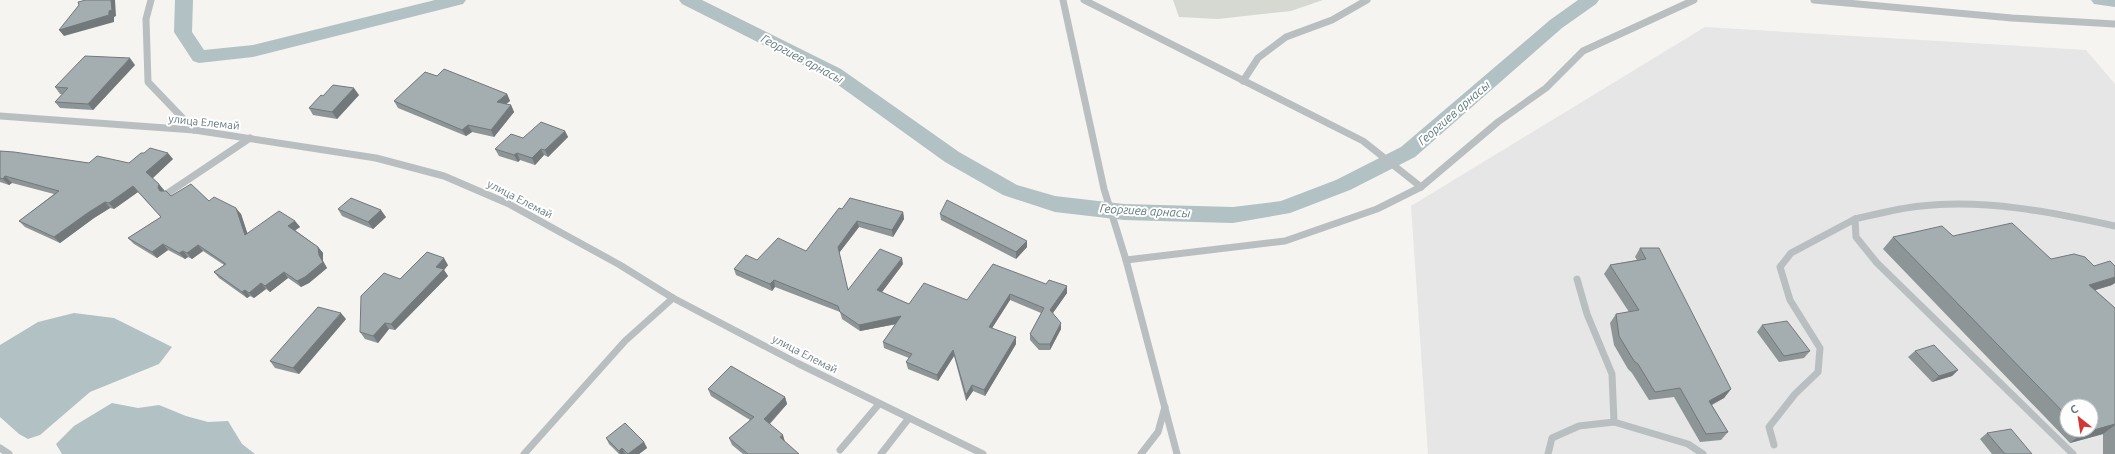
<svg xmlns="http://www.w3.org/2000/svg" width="2115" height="454" font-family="Ubuntu,sans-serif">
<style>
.built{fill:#e5e6e5;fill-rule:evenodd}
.green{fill:#d5d9d1}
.water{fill:#b2c1c3}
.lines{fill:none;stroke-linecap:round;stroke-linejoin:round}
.canal{fill:#b2c1c3;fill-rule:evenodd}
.minor{stroke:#b9bfc1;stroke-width:7}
.wall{fill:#8d9597;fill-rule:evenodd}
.shaded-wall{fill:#73797b}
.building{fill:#a4adb0;stroke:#73797b}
.labels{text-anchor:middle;stroke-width:4;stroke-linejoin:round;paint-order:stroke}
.street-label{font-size:11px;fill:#667980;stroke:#fff}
.water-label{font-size:12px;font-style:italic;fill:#627b7d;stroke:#fff}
</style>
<rect width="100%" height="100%" fill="#f5f4f1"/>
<path class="built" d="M1705 27 2086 50 2115 84V454H1428L1411 206ZM2067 406H2091V430H2067Z"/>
<polygon class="green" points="1173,0 1323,0 1291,11 1218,19 1179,17"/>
<g class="water">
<polygon points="74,313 114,318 172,347 159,364 90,392 40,435 28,439 19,434 0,417 0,345 38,322"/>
<polygon points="112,403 138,408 159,405 186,416 208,422 228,421 242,444 255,454 62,454 56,444 74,426"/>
</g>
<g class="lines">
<g class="canal">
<polygon points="175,0 193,0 192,32 204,50 253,45 435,0 466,0 463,4 253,57 199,63 193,61 174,32"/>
<polygon points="679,0 702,0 841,69 959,152 1017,185 1055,196 1124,204 1233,207 1281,201 1336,180 1401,147 1550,20 1578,0 1599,0 1596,4 1562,28 1415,157 1350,190 1290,213 1233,223 1124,220 1055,212 1003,195 945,162 827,77 682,4"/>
<polygon points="2091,0 2115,0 2115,7 2094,4"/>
</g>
<g class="minor">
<polyline points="151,0 146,19 148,82 194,130"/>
<polyline points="1063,0 1104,189 1126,260 1177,454"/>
<polyline points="1084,0 1363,141 1421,187"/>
<polyline points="1814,0 2012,18 2115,24"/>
<polyline points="1243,81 1258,58 1286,37 1332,20 1367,0"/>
<polyline points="0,116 194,130 376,158 444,176 509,204 620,265 673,298 797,363 983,454"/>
<polyline points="168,193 250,138"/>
<polyline points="1126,260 1285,241 1377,209 1421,187 1498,122 1546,88 1583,51 1694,0"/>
<polyline points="1577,279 1587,314 1612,374 1614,422"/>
<polyline points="1774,445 1769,427 1795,394 1818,372 1820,348 1790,300 1780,267 1791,253 1855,219"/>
<polyline points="0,448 9,454"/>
<polyline points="840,450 879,404"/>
<polyline points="524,454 625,341 673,298"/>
<polyline points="881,454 909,418"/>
<polyline points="1141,454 1158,432 1165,407"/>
<polyline points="1548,454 1552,438 1579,426 1614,422 1688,444 1703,454"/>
<path d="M2073 454 1877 263 1856 237 1855 219C1877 214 1899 208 1921 206 1986 199 2051 212 2115 226"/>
</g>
</g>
<g class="wall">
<polygon points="135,65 93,110 60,108 55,102 62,94 60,94 55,87"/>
<polygon points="507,94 510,101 506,104 511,105 514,112 494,137 472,132 466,136 398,108 394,101"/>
<polygon points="359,95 337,119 313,115 309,108 323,96"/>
<polygon points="565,131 568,137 548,157 544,155 535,165 520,160 518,162 499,156 495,149 523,138"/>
<polygon points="0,151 89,163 129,163 173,159 152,178 164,190 164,191 171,196 209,201 241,214 247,233 295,221 300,227 295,230 318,247 323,253 323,261 327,268 309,283 301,287 288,278 270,292 266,289 254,298 250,296 247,298 219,278 214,272 224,265 203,251 192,259 188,257 185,259 168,250 157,258 134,244 128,238 161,217 138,192 114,209 110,208 94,218 60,243 25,227 19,221 54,194 12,183 9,185 0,182"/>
<polygon points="338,209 386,217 373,229 342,216"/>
<polygon points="842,209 903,212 904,219 893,237 859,227 839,253 848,290 903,264 882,292 909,304 967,300 1046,284 1067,286 1067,293 1053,313 1061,329 1050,350 1039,350 1030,340 1030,334 1041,313 1010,300 992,328 1016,344 985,396 973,391 966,401 954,356 938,381 908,369 906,362 909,358 884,348 883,342 896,324 860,331 842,319 840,312 775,287 772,291 736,275 734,269 757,260 806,251"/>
<polygon points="940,214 1027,247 1016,259 941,220"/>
<path d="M1953 236 2051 259 2112 285 2095 290 2115 308V454H2103V434L2070 443 1883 249 1893 237ZM2067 406 2091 430H2067Z"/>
<polygon points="1640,248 1731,389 1724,398 1712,405 1728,432 1721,440 1700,442 1674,397 1649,400 1632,373 1628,369 1614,345 1610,323 1616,314 1629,312 1604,274 1610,265 1637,260 1635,257"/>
<polygon points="448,265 444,270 448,276 395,330 389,329 378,343 365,339 360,332 400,279"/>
<polygon points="346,319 299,374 275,368 270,361"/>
<polygon points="1762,325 1810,351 1804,358 1779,362 1757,332"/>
<polygon points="1915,351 1958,370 1952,376 1932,382 1908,357"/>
<polygon points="708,389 785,397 787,404 770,424 785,442 799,454 743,454 732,445 729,438 750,420 711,396"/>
<polygon points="1987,433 2032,454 1992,454 1980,439"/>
<polygon points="606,438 644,442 647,448 639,454 619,454 609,444"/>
</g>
<g class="shaded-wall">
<polygon points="111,0 115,0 116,16 114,17 114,22 64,36 59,30"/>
<polygon points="130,58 135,65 93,110 88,104"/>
<polygon points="354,88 359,95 337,119 332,112"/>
<polygon points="507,94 510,101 500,109 497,102"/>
<polygon points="511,105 514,112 494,137 491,130"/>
<polygon points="468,125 472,132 466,136 462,130"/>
<polygon points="565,131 568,137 548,157 545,150"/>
<polygon points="541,149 544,155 535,165 532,158"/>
<polygon points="168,153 173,159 152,179 146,172"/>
<polygon points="517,153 520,160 518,162 514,155"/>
<polygon points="5,176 12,183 9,185 3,179"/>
<polygon points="159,184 164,190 163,194 160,191 158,188"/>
<polygon points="133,186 138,192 114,209 109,203"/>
<polygon points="105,202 110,208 94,218 60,243 54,237 89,212"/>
<polygon points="236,208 241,214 250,241 245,235"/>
<polygon points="381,210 386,217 373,229 368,222"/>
<polygon points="903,212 904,219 893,237 892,230"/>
<polygon points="295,221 300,227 293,232 288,226"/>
<polygon points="857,221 859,227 839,253 838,247"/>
<polygon points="1027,241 1027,247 1016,259 1016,252"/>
<polygon points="163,244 168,250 157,258 152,252"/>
<polygon points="198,245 203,251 192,259 187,253"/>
<polygon points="318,247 323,253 323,261 327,268 309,283 301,287 297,281"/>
<polygon points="183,251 188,257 185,259 179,253"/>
<polygon points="444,258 448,265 444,270 448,276 395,330 391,324 436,267"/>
<polygon points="902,258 903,264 879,296 877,290"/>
<polygon points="284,272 288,278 270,292 265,286"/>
<polygon points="2115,277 2115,283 2112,285 2076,296 2089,285"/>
<polygon points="774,280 775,287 772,291 770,284"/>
<polygon points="261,283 266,289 254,298 249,293"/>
<polygon points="1067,286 1067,293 1050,317 1050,310"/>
<polygon points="245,290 250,296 247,298 242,292"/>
<polygon points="1010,294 1010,300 989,333 989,327"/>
<polygon points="341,313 346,319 299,374 293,368"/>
<polygon points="901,316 902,323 860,331 859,325"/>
<polygon points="385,323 389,329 378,343 373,336"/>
<polygon points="1061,323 1061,329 1050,350 1050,344"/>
<polygon points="1016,337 1016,344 985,396 984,390"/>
<polygon points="953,350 954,356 938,381 937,375"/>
<polygon points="1958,370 1952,376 1932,382 1939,376"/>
<polygon points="972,385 973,391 966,401 966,395"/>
<polygon points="1731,389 1724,398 1703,409 1709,401"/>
<polygon points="785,397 787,404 767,426 764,419"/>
<polygon points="2115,424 2115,425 2103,434 2070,443 2083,433"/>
<polygon points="783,435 785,442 780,437"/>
<polygon points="644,442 647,448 639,454 628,454"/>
<polygon points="622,448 625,454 620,454 619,451"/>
</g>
<g class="building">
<polygon points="86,0 111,0 112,10 109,11 109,15 59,30 79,5 78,2"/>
<polygon points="85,56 130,58 88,104 55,102 68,88 55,87"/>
<polygon points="444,69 507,94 497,102 511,105 491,130 468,125 462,130 394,101 425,72 437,76"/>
<polygon points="333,85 354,88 332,112 309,108 321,95 323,96"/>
<polygon points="541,122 565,131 545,150 541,149 532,158 517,153 514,155 495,149 511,134 523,138"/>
<polygon points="150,148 168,153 146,172 159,184 158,188 160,191 166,191 171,196 191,184 209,201 214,197 236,208 245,235 279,211 295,221 288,226 318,247 319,255 323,262 305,277 297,281 284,272 265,286 261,283 249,293 245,290 242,292 214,272 226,264 198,245 187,253 183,251 179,253 163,244 152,252 128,238 161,217 133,186 109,203 105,202 89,212 54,237 19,221 59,191 5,176 3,179 0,178 0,151 14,152 89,163 97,156 129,163 141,153 144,153"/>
<polygon points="351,198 381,210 368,222 338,209"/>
<polygon points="850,198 903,212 892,230 857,221 838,247 848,290 880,249 902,258 877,290 909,304 924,283 967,300 993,264 1046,284 1049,280 1067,286 1050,310 1061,323 1050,344 1039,344 1030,334 1044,308 1010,294 989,327 1016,337 984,390 972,385 966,395 953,350 937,375 906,362 912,354 883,342 901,316 859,325 840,312 838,306 774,280 770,284 734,269 746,255 757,260 778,238 806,251 839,208 842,209"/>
<polygon points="947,200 1027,241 1016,252 940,214"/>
<polygon points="2012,223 2051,259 2074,254 2085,257 2094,266 2110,261 2115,266 2115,277 2089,285 2115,308 2115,424 2083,433 2080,430 2091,430 2091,406 2067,406 2067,416 1893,237 1942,226 1953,236"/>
<polygon points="1640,248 1659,248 1731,389 1709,401 1728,432 1706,434 1680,388 1655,392 1638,364 1634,361 1619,336 1616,314 1639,310 1610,265 1646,259"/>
<polygon points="427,252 444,258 436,267 444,269 391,324 385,323 373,336 360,332 361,296 384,273 400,279"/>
<polygon points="318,307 341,313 293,368 270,361"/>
<polygon points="1787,321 1810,351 1784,356 1762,325"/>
<polygon points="1934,345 1958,370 1939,376 1915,351"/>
<polygon points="731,366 785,397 764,419 783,435 780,437 799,454 748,454 729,438 754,417 708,389"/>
<polygon points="625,423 644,442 628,454 622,448 619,451 606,438"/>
<polygon points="2011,429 2032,454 2005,454 1987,433"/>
</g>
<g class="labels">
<g class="street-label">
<text transform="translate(204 122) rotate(6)" y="4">улица Елемай</text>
<text transform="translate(520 199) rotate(27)" y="4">улица Елемай</text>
<text transform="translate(805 354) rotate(27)" y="4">улица Елемай</text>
</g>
<g class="water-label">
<text transform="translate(802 59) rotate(28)" y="4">Георгиев арнасы</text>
<text transform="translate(1454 113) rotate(-41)" y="4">Георгиев арнасы</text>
<text transform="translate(1145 211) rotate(3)" y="4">Георгиев арнасы</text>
</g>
</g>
<g transform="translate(2079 418) rotate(330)"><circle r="19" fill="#ffffff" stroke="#c2c9cc"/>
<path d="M0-3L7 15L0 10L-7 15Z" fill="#d33733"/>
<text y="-6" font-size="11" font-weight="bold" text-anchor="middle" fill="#667980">С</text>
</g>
</svg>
